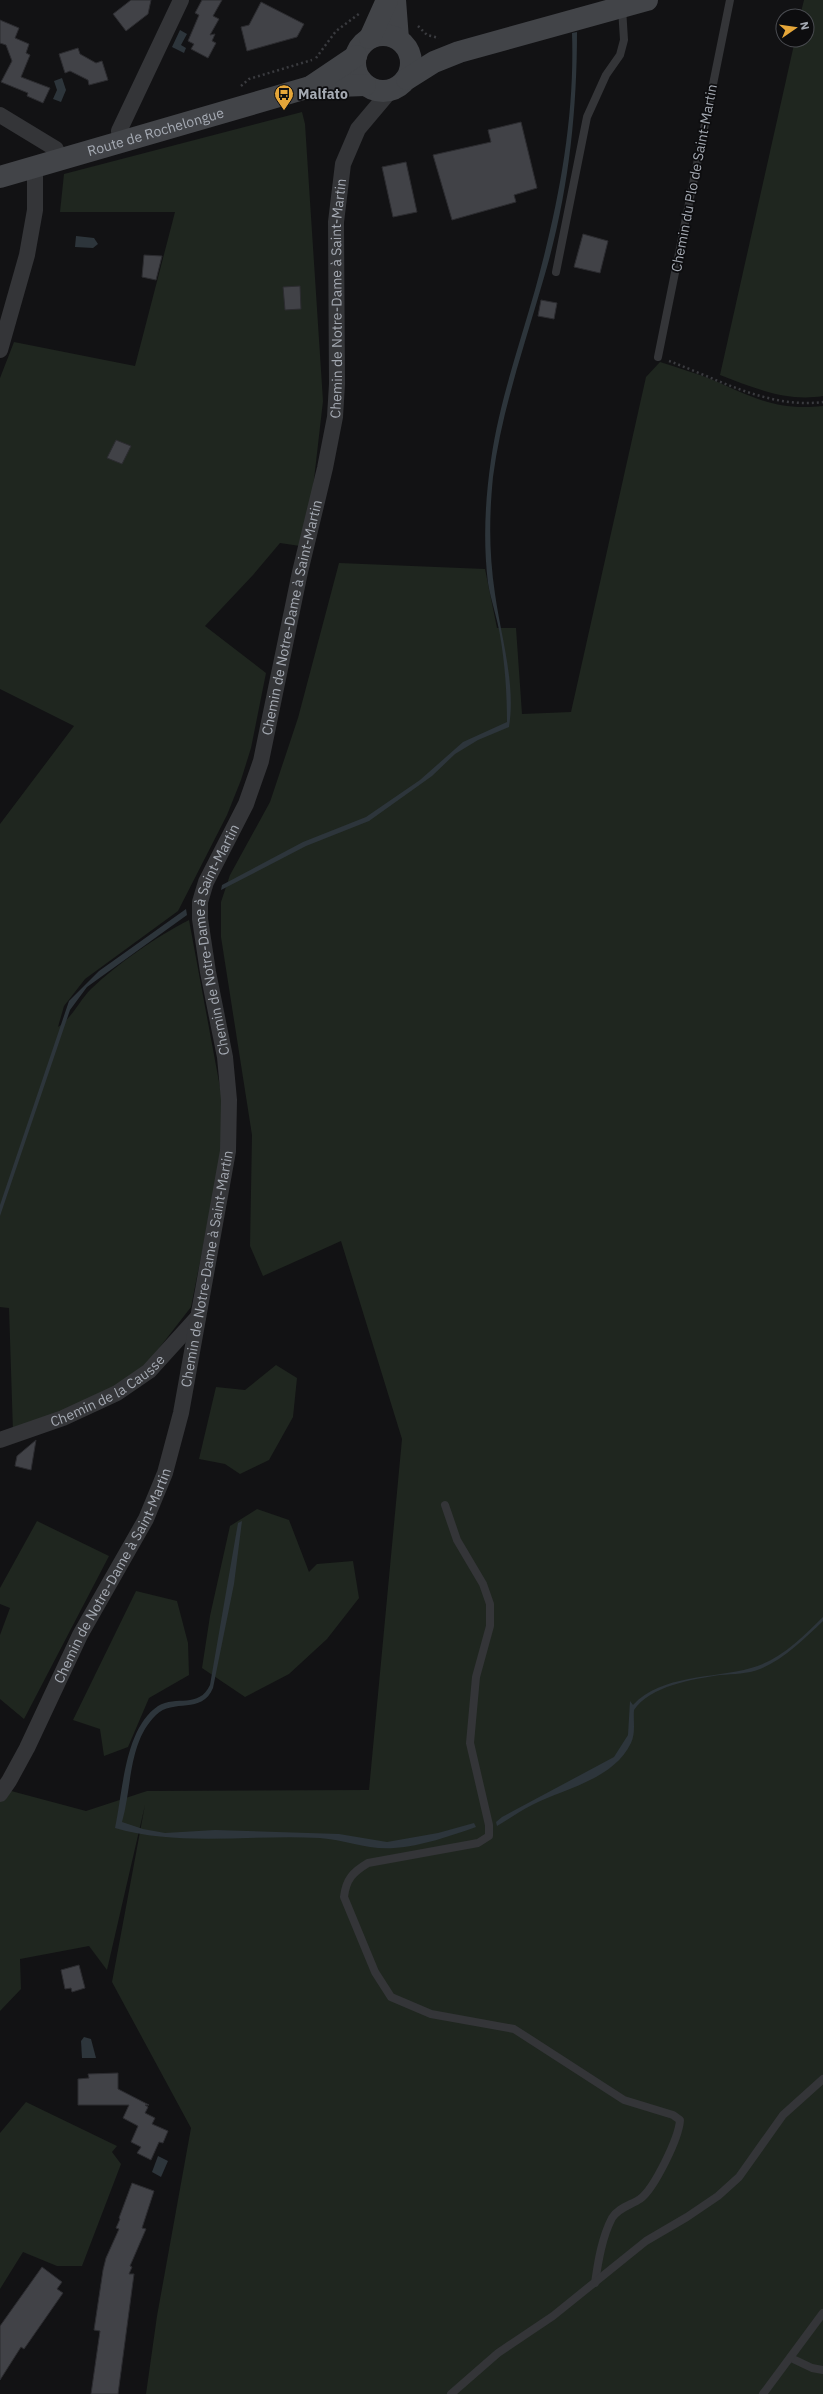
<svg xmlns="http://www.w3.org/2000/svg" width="823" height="2394" font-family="'IBM Plex Sans',sans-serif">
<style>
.green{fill:#1f261f}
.water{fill:#2d353b}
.building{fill:#414247;stroke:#2c2c30}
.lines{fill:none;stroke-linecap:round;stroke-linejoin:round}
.path{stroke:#3a3b3f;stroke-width:2.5;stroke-dasharray:2 3;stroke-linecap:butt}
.lane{stroke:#343538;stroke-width:8}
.street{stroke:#343538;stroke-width:16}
.secondary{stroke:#424448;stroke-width:22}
.labels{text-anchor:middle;stroke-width:3.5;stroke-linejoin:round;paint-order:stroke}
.poi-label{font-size:14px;font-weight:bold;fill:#a5aab3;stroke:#0d0d0f;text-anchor:start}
.street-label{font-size:14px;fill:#a5aab3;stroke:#0d0d0f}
</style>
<rect width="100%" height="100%" fill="#121214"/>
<g class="green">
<path d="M804 0H823V396C786 402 754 388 720 375L795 40H807V16H800Z"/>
<path d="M302 112 305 124 323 401 313 488 300 546 280 543 253 575 205 626 266 673 251 748 241 780 227 815 178 911 85 979 64 1006 58 1027C72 1018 79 1001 91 989 118 963 156 937 189 920L222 1098 223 1146 191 1307 146 1365 106 1394 13 1432 9 1308 0 1307V824L74 726 0 689V378L14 342 135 366 175 212H60L64 174Z"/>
<path d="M660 362C678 368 696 373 713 380 755 398 776 411 823 406V2394H146L157 2316 191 2128 112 1982 145 1805 107 1970 89 1946 20 1959 21 1989 0 2011V1788L86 1811 147 1791 369 1790 402 1439 341 1241 263 1276 250 1246 252 1135 221 937V902L230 875 270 802 298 718 339 563 485 569 497 628H516L522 714 571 712 646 377Z"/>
<polygon points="276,1365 297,1378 293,1417 269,1460 240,1474 225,1464 199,1459 216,1387 245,1390"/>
<polygon points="257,1509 289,1520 309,1572 317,1564 353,1561 359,1598 327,1639 289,1674 245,1697 202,1668 210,1616 230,1526"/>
<polygon points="37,1521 109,1556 24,1719 0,1699 0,1635 10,1608 0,1604 0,1588"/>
<polygon points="136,1591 177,1601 188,1643 189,1675 149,1698 128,1747 104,1756 100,1729 73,1720"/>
<polygon points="26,2102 117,2146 112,2152 121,2164 82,2266 57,2266 23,2252 0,2289 0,2133"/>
</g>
<g class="water">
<polygon points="180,30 187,34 181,45 186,48 184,53 172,47"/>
<path d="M577 32C577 114 568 195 545 274 526 341 502 408 493 477 489 518 489 553 495 594 501 637 516 684 509 727L478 740 455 754 432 776 369 821 306 846 221 890 222 885 303 842 366 817 420 780 463 742 507 722C507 693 505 664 500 635 497 617 491 601 488 583 483 542 485 501 491 460 499 403 519 346 535 290 558 207 575 120 572 33Z"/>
<polygon points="62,78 66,90 61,102 53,99 57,90 54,81"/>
<polygon points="76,236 94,238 98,244 93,248 75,247"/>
<polygon points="186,909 187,915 87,987 70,1010 0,1216 0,1205 69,1001 99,971"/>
<path d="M242 1521 234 1584 213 1688C202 1715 173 1698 156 1715 128 1742 132 1788 122 1822L143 1829 165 1833 215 1830 339 1834 387 1842 438 1833 474 1823 476 1827C450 1836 422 1846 394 1848 368 1850 345 1840 320 1838 252 1834 179 1847 115 1828 123 1792 124 1729 158 1706 176 1695 199 1709 210 1685L238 1523Z"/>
<path d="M823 1617V1621C805 1638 783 1660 760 1669 747 1674 734 1674 720 1675 693 1679 650 1686 634 1710 633 1721 636 1732 631 1743 613 1780 565 1788 532 1805 520 1811 509 1819 497 1826L496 1822 502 1817 614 1757 628 1735 630 1701 633 1705C662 1674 713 1679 751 1668 779 1661 803 1637 823 1617Z"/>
<polygon points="84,2037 91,2039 96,2058 82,2058 81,2041"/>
<polygon points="158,2156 168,2161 161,2177 152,2172"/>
</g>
<g class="building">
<polygon points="131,0 151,0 148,14 126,31 113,14"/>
<polygon points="202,0 222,0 213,16 219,19 210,35 215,34 212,41 216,43 208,58 191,49 194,44 188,41 199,15 195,13"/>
<polygon points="261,2 304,24 297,37 247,51 241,27 249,25"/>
<polygon points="0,20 19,28 15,38 29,44 26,53 30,55 21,77 50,88 43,103 27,96 28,93 1,82 12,61 6,45 0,43"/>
<polygon points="78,48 80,54 96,63 102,61 108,80 89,85 88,80 70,71 65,73 59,54"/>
<polygon points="521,122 537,188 514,195 516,202 452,220 433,155 491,142 488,130"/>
<polygon points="406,162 417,212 393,217 382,167"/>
<polygon points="583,234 608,241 600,273 574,267"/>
<polygon points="144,255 162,256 156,280 142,277"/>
<polygon points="300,286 301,309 285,310 283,287"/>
<polygon points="541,300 557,303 554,319 538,316"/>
<polygon points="116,440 131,446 122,464 107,458"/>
<polygon points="36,1440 31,1470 15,1466 17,1456"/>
<polygon points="79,1965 85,1988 72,1992 71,1988 65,1989 61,1970"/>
<polygon points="118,2073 118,2089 149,2105 145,2105 148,2107 145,2113 155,2118 152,2124 168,2131 163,2143 159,2142 151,2160 137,2153 141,2147 131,2142 138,2126 123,2118 129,2105 78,2105 78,2079 89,2078 88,2074"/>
<polygon points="132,2183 154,2191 142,2228 146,2229 130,2266 132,2267 129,2274 134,2274 118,2394 91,2394 100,2331 94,2330 103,2270 106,2258 119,2229 116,2228 120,2219 119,2218"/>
<polygon points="42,2267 62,2282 57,2289 63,2293 24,2349 21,2347 0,2380 0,2326"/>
</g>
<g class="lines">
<g class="path">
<polyline points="418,26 427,35 439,38"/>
<polyline points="316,58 336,31 360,13"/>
<polyline points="241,86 249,79 312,60"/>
<path d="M669 361C718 379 769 409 823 402"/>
</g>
<g class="lane">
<polyline points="556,272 587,117 606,75 620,55 624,40 622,8"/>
<polyline points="658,357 730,0"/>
<path d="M445 1505 457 1540 483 1584 490 1604V1626L476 1677 470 1743 489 1825V1836L478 1843 368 1863C353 1872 346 1879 344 1897L375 1972 391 1997 431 2014 514 2029 624 2100 673 2115 680 2120C679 2138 654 2189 640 2199 631 2205 618 2208 612 2218 602 2237 598 2262 595 2283"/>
<polyline points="791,2358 812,2368 823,2370"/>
<polyline points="451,2394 498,2353 553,2316 646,2241 687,2217 718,2196 739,2177 783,2115 823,2079"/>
<polyline points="763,2394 823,2313"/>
</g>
<g class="street">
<polyline points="0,115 56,149 59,160"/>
<polyline points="123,142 119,131 181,0"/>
<polyline points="0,350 27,255 35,210 35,168"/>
<path id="s1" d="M0 1440 63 1418 117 1393 149 1371 198 1317"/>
<path id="s2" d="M0 1794 9 1781 27 1748 80 1635 146 1519 165 1473 181 1413 228 1151 229 1100 225 1057 208 972 200 919V902L206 882 246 804 261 761 300 572 325 468 335 417 337 384 336 222 343 164 358 129 390 91"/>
</g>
<g class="secondary">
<polyline points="395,0 398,39"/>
<circle cx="383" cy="63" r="28"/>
<polyline points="370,38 387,0"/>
<polyline points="407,79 434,62 459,52 647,0"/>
<polyline points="310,87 365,85"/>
<path id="s3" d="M0 177 310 87 356 56"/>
</g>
</g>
<defs>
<g id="bus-pin" transform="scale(1)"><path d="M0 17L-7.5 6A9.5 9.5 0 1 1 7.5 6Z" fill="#e5a639" stroke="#0d0d0f"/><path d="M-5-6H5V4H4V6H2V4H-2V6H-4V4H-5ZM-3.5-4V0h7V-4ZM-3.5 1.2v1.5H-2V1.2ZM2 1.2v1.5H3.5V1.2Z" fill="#111"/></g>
</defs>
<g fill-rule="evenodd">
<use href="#bus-pin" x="284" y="94"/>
</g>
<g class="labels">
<g class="poi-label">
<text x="298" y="99">Malfato</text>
</g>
<g class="street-label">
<text dy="5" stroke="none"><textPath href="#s3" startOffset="162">Route de Rochelongue</textPath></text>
<text transform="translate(694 178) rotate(-79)" y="5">Chemin du Plo de Saint-Martin</text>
<text dy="5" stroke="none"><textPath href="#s2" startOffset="1566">Chemin de Notre-Dame à Saint-Martin</textPath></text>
<text dy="5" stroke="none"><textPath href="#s2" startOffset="1242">Chemin de Notre-Dame à Saint-Martin</textPath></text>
<text dy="5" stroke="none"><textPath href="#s2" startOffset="906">Chemin de Notre-Dame à Saint-Martin</textPath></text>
<text dy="5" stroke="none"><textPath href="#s2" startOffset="570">Chemin de Notre-Dame à Saint-Martin</textPath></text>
<text dy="5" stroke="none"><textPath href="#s1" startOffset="119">Chemin de la Causse</textPath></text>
<text dy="5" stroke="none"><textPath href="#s2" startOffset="246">Chemin de Notre-Dame à Saint-Martin</textPath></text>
</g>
</g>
<g transform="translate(795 28) rotate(77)"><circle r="19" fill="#0d0d0f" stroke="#4a4c51"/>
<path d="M0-3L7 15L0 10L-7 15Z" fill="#e5a639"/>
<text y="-6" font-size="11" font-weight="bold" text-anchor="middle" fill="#a5aab3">N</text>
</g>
</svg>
